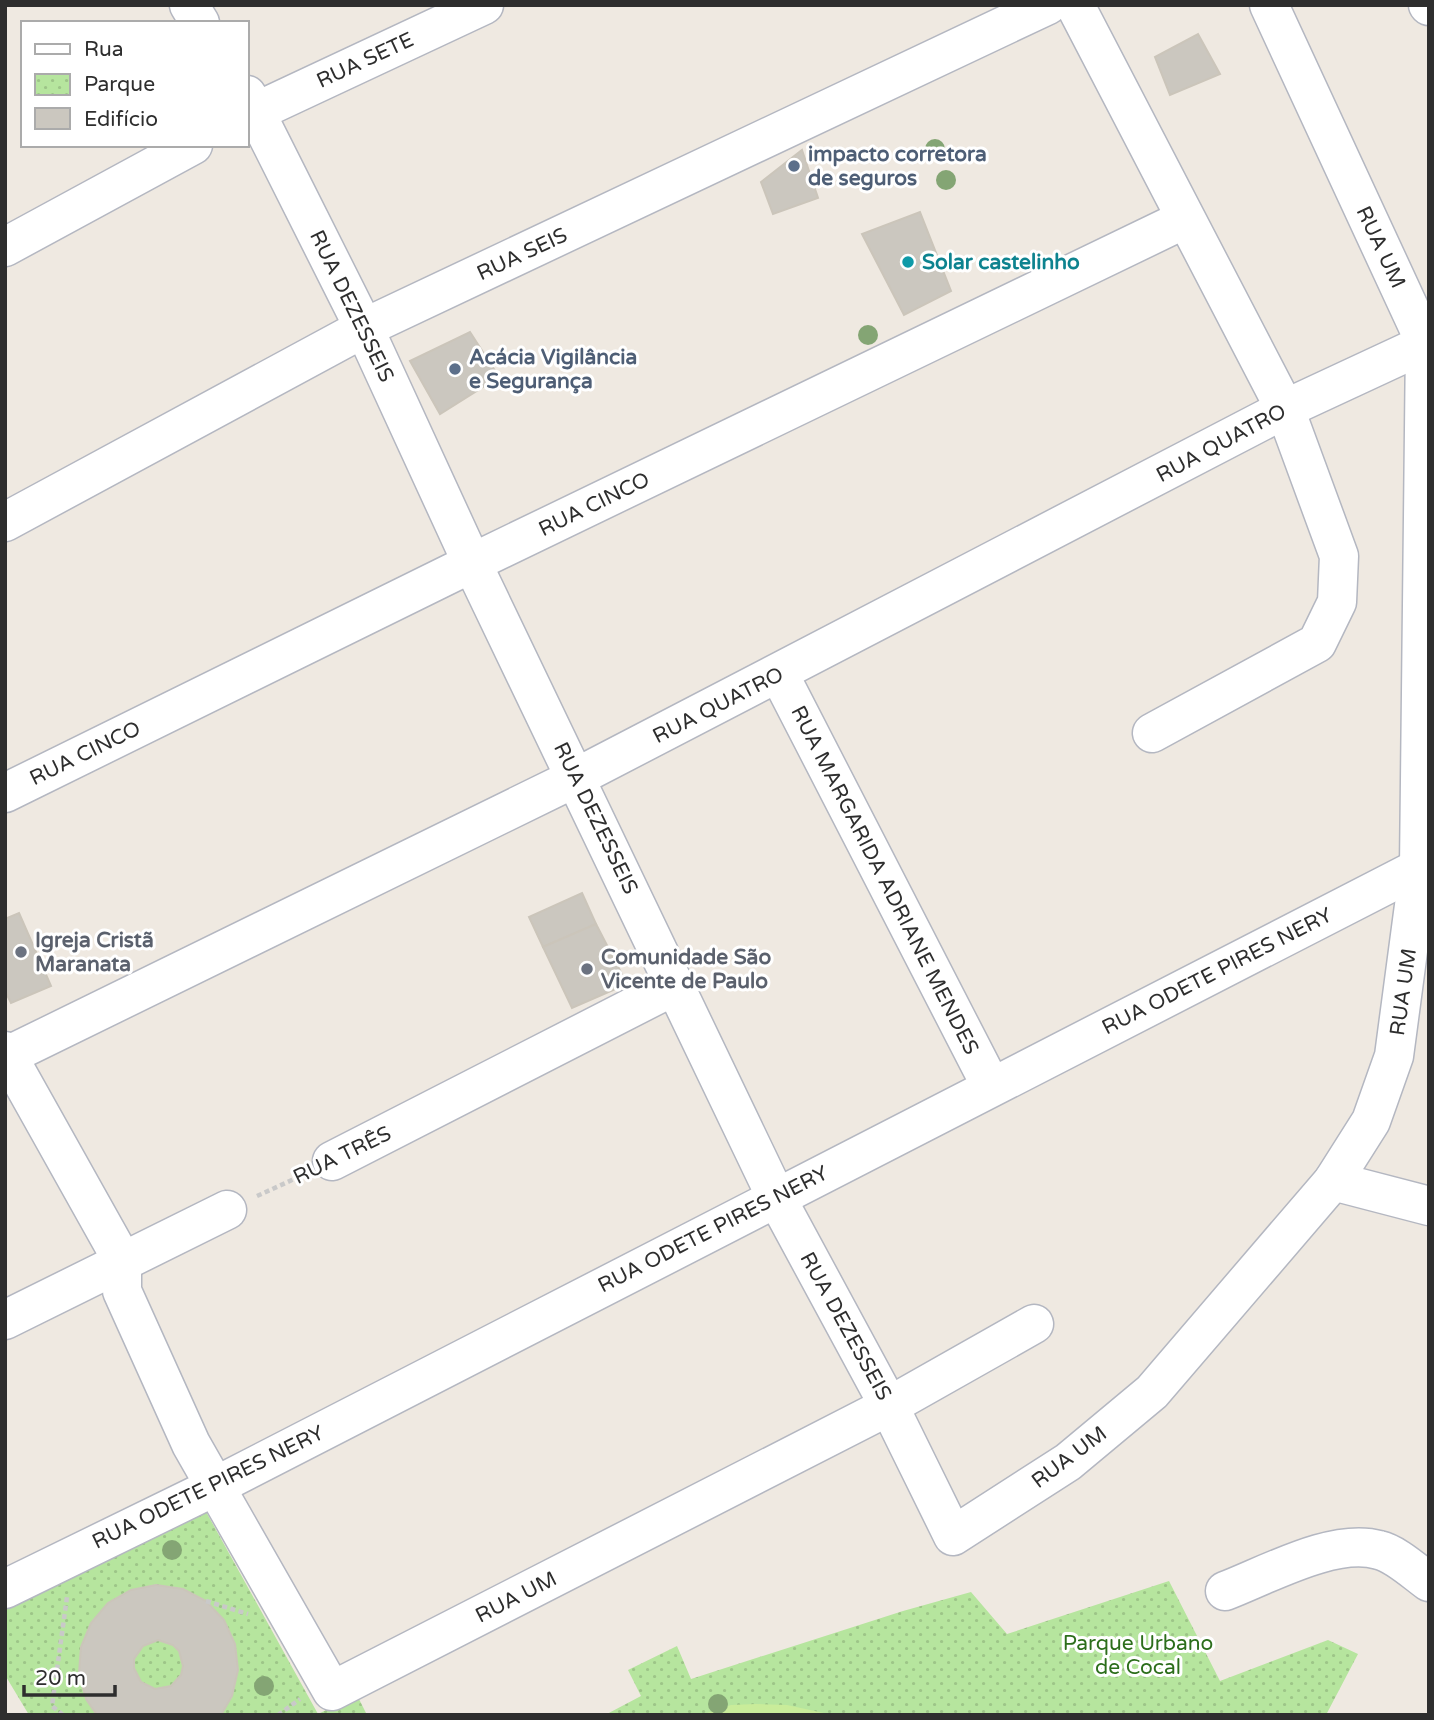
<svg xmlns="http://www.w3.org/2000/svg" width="1434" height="1720" font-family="'Varela Round',sans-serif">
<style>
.park{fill:url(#park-dots)}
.pitch{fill:#c9ec9a}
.building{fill:#cbc7bf;stroke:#cbc5ba;stroke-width:2;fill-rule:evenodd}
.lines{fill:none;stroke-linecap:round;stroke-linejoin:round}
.minor-casing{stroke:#b4b7c1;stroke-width:41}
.path{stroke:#c9c9c9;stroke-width:4.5;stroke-dasharray:5 3.5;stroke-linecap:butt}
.minor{stroke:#fff;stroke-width:38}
.tree{fill:#84a574}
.service-dot{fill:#5c6f8a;stroke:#fff;stroke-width:2.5}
.culture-dot{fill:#0f9aa8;stroke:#fff;stroke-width:2.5}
.worship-dot{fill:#6b7280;stroke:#fff;stroke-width:2.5}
.labels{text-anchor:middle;stroke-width:6;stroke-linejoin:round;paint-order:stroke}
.street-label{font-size:21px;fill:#2e2e2e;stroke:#fff}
.service-label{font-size:21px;font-weight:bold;fill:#4e5e75;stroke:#fff;text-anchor:start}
.culture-label{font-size:21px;font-weight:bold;fill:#0d838f;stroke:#fff;text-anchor:start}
.worship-label{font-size:21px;font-weight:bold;fill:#5b616d;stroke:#fff;text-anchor:start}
.park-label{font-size:21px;fill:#2c6e1b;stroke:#fff}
</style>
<defs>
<pattern id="park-dots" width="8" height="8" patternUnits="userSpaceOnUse" patternTransform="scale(1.75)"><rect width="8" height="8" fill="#b6e59e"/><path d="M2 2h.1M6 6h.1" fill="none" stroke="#9dc588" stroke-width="1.8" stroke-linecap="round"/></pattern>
</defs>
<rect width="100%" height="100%" fill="#efe9e1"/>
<g class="park">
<polygon points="204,1508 318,1714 357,1695 367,1715 29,1715 5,1675 5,1608"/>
<polygon points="1169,1581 1220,1681 1328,1640 1358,1654 1326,1715 605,1715 641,1696 628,1670 677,1646 691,1679 903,1611 971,1592 1007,1634"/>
</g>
<polygon class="pitch" points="756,1704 787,1705 833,1715 701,1715 731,1705"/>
<g class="building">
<polygon points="1198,34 1220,74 1170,95 1155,57"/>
<polygon points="802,150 818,198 773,214 761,182"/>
<polygon points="920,212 951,291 904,315 862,234"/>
<polygon points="470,332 499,377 440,414 410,361"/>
<polygon points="582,893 596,924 543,947 529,917"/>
<polygon points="19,913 51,986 11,1003 5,991 5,919"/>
<polygon points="596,924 627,984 572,1008 543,947"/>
<path d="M156 1585 183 1589 206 1601 224 1620 235 1644 238 1670 232 1696 221 1715H97L86 1699 79 1673 81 1647 91 1623 108 1603 131 1590ZM158 1640 173 1645 179 1651 183 1666 181 1675 171 1686 155 1689 141 1682 134 1668V1659L143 1646Z"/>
</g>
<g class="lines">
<g class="minor-casing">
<g id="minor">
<polyline points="189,5 200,23"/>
<polyline points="1075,5 1285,409 1339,556 1337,602 1317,643 1152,733"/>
<polyline points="1428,5 1429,6"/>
<polyline points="247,95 364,328 472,563 776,1197 889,1406 953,1536 1068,1462 1152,1392 1333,1181 1371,1121 1394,1056 1419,868 1425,342 1269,5"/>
<polyline points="247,116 484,5"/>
<polyline points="5,247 193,145"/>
<polyline points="5,522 364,328 1048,5"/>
<polyline points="779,674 991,1086"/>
<polyline points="5,793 472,563 1185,219"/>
<polyline points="5,1051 122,1260 122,1291 191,1444 332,1691 889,1406 1034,1324"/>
<polyline points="5,1057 577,777 1285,409 1429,342"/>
<polyline points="332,1161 676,985"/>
<polyline points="1333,1181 1429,1206"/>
<polyline points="5,1320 227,1210"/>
<polyline points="5,1589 214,1487 1419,868"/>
<path d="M1225 1591C1267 1575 1334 1537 1379 1550 1396 1554 1415 1572 1429 1582"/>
</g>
</g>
<g class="path">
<polyline points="257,1196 303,1175"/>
<polyline points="206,1601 248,1614"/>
<polyline points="63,1715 52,1706 67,1597"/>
<polyline points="278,1715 300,1699"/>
</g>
<use href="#minor" class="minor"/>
</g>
<g class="tree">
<circle cx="935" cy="149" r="10"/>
<circle cx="946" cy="180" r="10"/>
<circle cx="868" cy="335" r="10"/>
<circle cx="172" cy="1550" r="10"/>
<circle cx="264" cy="1686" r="10"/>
<circle cx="718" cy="1704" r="10"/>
</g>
<g class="service-dot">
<circle cx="794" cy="166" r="7"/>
<circle cx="455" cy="369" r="7"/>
</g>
<circle class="culture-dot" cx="908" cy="262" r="7"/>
<g class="worship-dot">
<circle cx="21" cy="952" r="7"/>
<circle cx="587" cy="969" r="7"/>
</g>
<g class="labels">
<g class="street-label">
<text transform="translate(365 60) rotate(-25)" y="7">RUA SETE</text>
<text transform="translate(1381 247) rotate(65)" y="7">RUA UM</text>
<text transform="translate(522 254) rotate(-25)" y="7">RUA SEIS</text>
<text transform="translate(352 306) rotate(64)" y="7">RUA DEZESSEIS</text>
<text transform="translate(1221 443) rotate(-28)" y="7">RUA QUATRO</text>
<text transform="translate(594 504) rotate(-26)" y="7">RUA CINCO</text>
<text transform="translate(718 705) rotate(-27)" y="7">RUA QUATRO</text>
<text transform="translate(85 753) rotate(-26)" y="7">RUA CINCO</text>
<text transform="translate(596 818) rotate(64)" y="7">RUA DEZESSEIS</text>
<text transform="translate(885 880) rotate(63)" y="7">RUA MARGARIDA ADRIANE MENDES</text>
<text transform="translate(1217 971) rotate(-27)" y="7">RUA ODETE PIRES NERY</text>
<text transform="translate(1403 992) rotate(-82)" y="7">RUA UM</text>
<text transform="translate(342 1155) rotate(-26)" y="7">RUA TRÊS</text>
<text transform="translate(713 1229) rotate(-27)" y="7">RUA ODETE PIRES NERY</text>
<text transform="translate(846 1326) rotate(61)" y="7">RUA DEZESSEIS</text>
<text transform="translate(1069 1457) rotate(-37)" y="7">RUA UM</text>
<text transform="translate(208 1487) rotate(-26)" y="7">RUA ODETE PIRES NERY</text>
<text transform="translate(516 1597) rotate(-27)" y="7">RUA UM</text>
</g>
<g class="service-label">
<text x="808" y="161">impacto corretora<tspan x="808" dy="24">de seguros</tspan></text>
<text x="469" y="364">Acácia Vigilância<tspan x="469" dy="24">e Segurança</tspan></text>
</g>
<g class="culture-label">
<text x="922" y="269">Solar castelinho</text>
</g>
<g class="worship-label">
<text x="35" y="947">Igreja Cristã<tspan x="35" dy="24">Maranata</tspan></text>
<text x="601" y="964">Comunidade São<tspan x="601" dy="24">Vicente de Paulo</tspan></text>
</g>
<g class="park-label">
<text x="1138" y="1650">Parque Urbano<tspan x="1138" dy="24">de Cocal</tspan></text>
</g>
</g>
<rect width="1434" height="1720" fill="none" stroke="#2e2e2e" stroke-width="14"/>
<rect x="21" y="21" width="228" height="126" fill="#ffffff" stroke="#ababab" stroke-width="2"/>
<rect x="35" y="44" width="35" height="10" fill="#ffffff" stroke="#ababab" stroke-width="2"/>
<text x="84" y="56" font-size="21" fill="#2e2e2e">Rua</text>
<rect x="35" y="74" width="35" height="21" fill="url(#park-dots)" stroke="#ababab" stroke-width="2"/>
<text x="84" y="91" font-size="21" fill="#2e2e2e">Parque</text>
<rect x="35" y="108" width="35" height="21" fill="#cbc7bf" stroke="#ababab" stroke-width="2"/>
<text x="84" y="126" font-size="21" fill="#2e2e2e">Edifício</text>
<path d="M24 1685v10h91v-10" fill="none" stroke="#2e2e2e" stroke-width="3.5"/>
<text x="35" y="1685" font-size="21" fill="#2e2e2e" stroke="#ffffff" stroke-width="5" paint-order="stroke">20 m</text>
</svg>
